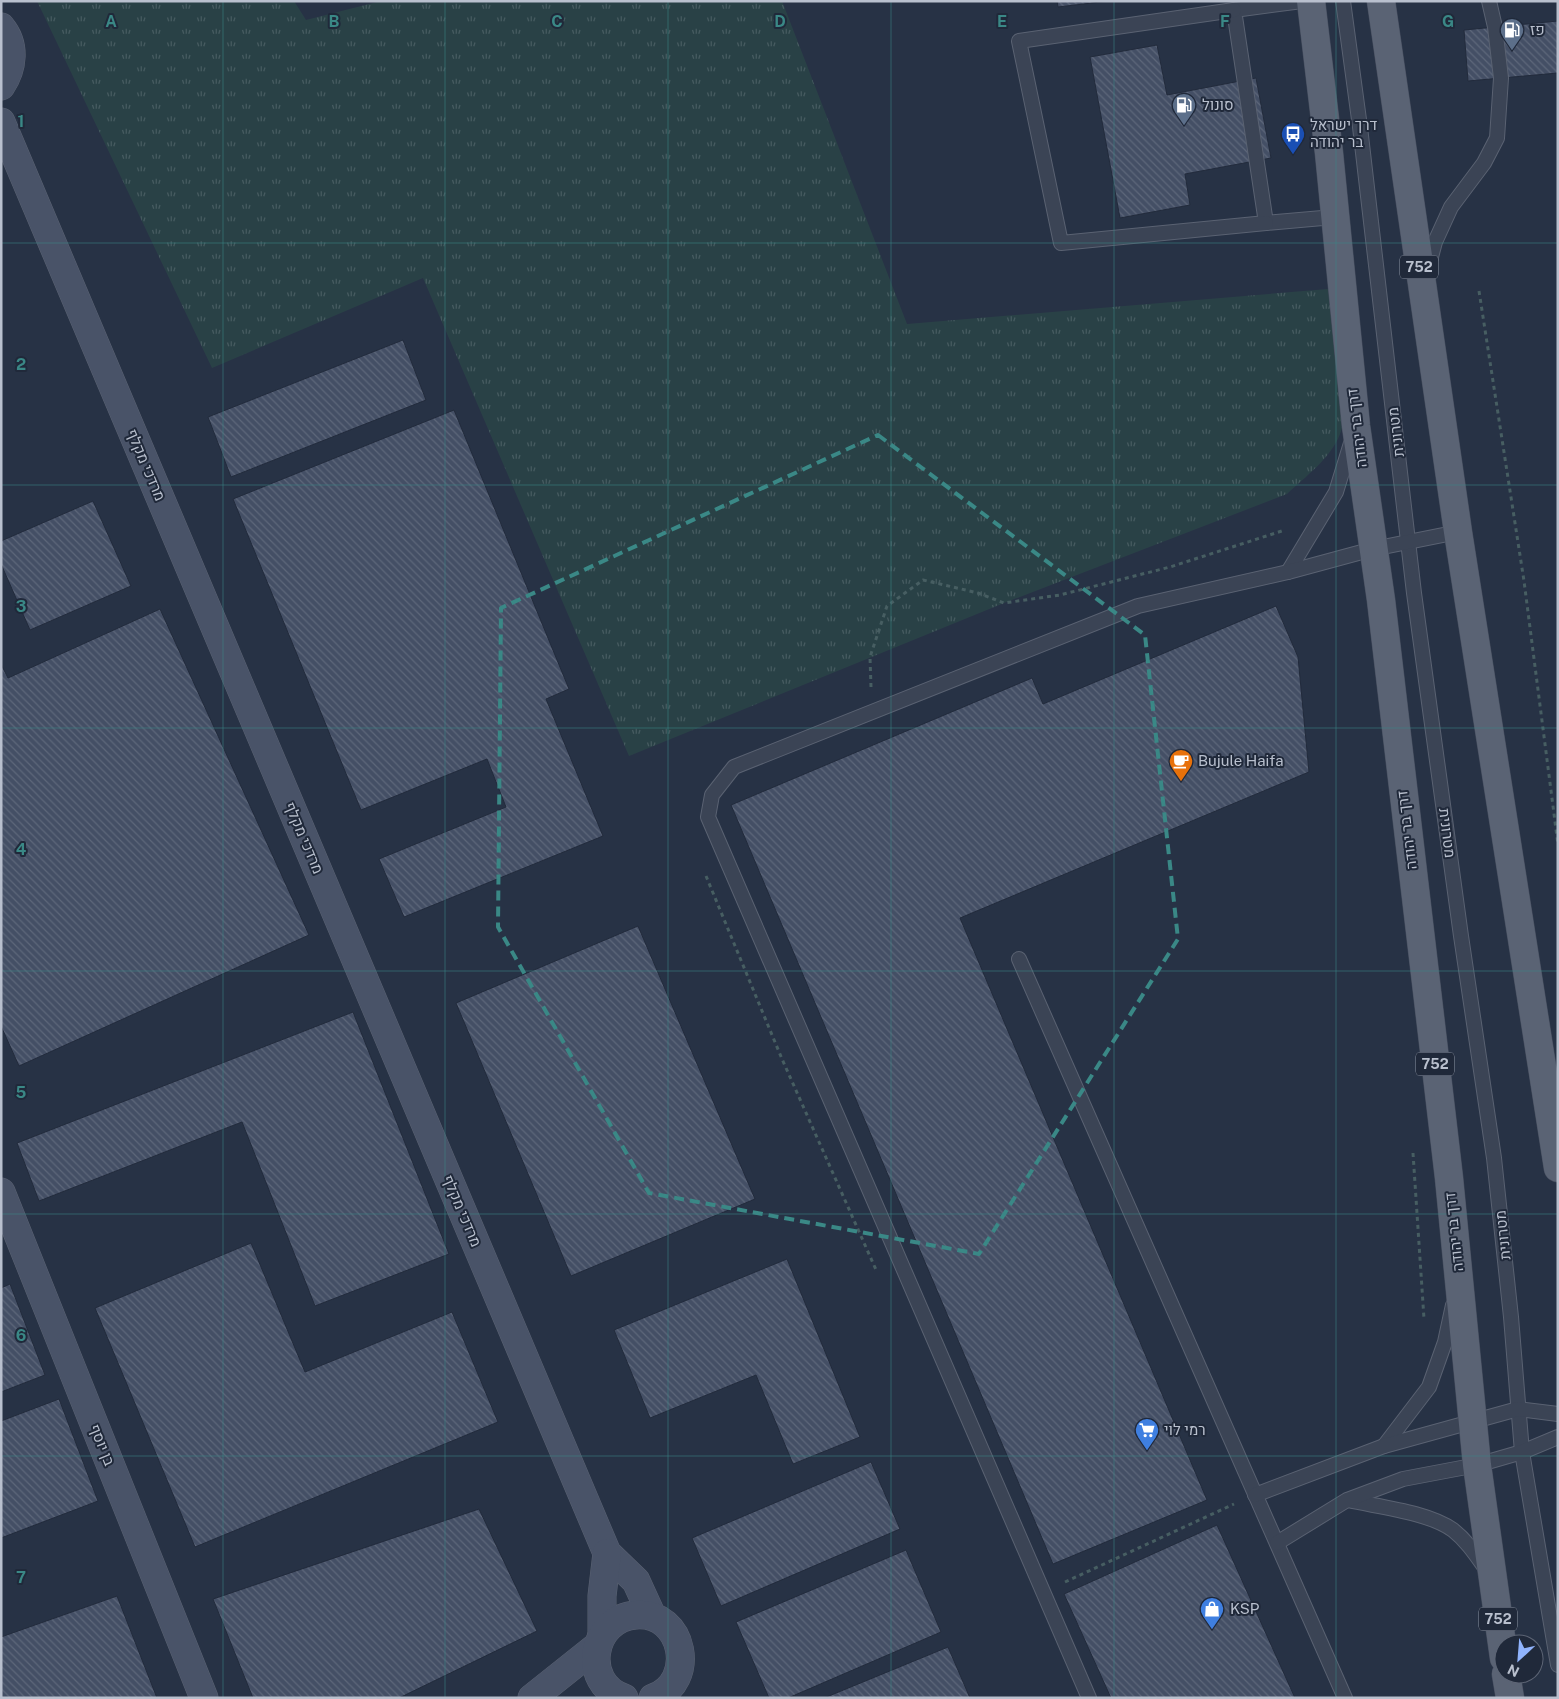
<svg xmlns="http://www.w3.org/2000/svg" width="1559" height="1699" font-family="'Public Sans',Heebo,sans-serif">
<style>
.grass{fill:url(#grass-tufts)}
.building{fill:url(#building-back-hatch);stroke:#222b3c}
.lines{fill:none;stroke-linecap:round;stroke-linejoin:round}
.lane-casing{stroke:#5a6272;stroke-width:16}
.secondary-casing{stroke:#5a6272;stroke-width:29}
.primary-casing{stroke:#454d5e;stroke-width:29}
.path{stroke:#475e62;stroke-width:3;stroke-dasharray:4 4;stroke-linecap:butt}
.lane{stroke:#3b4455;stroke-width:14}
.secondary{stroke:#495368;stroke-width:28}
.primary{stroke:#5a6374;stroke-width:28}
.marked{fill:none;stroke:#3a8886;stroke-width:4;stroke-dasharray:10 6;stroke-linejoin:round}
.grid{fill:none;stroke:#3a8886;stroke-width:1;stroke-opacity:0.55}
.labels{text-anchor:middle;stroke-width:4;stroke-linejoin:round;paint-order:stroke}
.shield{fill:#20293a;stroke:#8b93a2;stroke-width:1}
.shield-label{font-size:14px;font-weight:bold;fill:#b9c0ce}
.poi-label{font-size:15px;fill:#b9c0ce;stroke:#20293a;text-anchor:start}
.street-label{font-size:15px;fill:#b9c0ce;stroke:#20293a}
.grid-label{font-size:16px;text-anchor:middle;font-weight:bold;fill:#3a8886;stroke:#20293a;stroke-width:4;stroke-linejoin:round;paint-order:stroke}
</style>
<defs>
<pattern id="grass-tufts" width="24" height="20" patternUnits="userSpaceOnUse" patternTransform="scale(1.25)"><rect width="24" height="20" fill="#294146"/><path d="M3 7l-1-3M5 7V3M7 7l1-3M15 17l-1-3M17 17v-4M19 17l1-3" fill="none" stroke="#465b60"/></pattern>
<pattern id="building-back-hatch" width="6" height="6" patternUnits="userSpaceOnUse" patternTransform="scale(1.25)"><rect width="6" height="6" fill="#444f65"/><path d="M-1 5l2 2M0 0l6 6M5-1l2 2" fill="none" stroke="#5d677a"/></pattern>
</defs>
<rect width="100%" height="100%" fill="#273245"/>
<path class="grass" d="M37 1H294L306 20 381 1H782L907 324 1328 289C1334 325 1353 401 1340 434 1331 458 1305 477 1287 494L1004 603 629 756 423 278 212 368Z"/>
<g class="building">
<polygon points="1057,1 1109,1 1058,7"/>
<polygon points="1558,21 1558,73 1468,81 1464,30"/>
<polygon points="1157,45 1167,95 1256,78 1271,158 1185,174 1190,205 1120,218 1090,57"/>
<polygon points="403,340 426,400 231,477 208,417"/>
<polygon points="454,410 569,689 546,699 603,836 404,917 379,859 506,807 487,759 361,810 233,499"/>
<polygon points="93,501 131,586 30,630 1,564 1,541"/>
<polygon points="1276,606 1298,657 1309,772 960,918 1207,1500 1053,1564 731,805 1032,678 1043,704"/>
<polygon points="160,609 309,935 19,1066 1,1026 1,664 8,678"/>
<polygon points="638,926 755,1199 571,1276 456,1003"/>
<polygon points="353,1012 449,1254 315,1306 242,1122 39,1201 17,1143"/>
<polygon points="251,1243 305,1372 452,1312 498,1422 195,1547 95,1308"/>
<polygon points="787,1259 860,1437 793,1464 756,1375 650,1418 614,1330"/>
<polygon points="10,1284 45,1375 1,1392 1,1288"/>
<polygon points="59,1399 98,1501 1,1538 1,1421"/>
<polygon points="871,1462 900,1529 721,1606 692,1538"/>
<polygon points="479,1509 537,1631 399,1698 253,1698 213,1599"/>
<polygon points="1217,1525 1295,1698 1111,1698 1064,1594"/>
<polygon points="906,1550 941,1632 788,1698 769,1698 736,1622"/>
<polygon points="117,1596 157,1698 1,1698 1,1637"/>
<polygon points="948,1647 970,1698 824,1698"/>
</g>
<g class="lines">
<g class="lane-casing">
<g id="lane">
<polyline points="1302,1 1234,10 1266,223 1334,217"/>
<polyline points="1343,1 1360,127 1414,593 1461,936 1494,1158 1511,1317 1522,1452 1558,1665"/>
<polyline points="1234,10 1019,41 1061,243 1266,223"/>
<polyline points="1427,272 1435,242 1451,207 1484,163 1497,138 1501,78 1495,27 1489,1"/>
<polyline points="1288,572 1336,492 1351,443"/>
<polyline points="1019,959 1345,1698"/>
<polyline points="1384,1446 1429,1387 1445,1342 1453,1305"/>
<polyline points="1255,1495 1384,1446 1518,1409 1558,1414"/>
<path d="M1348 1500C1379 1507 1428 1512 1453 1530 1467 1541 1476 1555 1486 1569"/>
<polyline points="1277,1543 1347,1500 1403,1479 1477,1465 1522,1452 1558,1437"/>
<polyline points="1089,1698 708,817 712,795 734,767 1138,606 1288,572 1373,549 1458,532"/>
</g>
</g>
<g class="secondary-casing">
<g id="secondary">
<path d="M1 27C16 45 13 68 1 86"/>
<polyline points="1,122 607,1553 636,1581 652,1616"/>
<polyline points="1,1192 204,1698"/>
<polyline points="602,1634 602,1596 607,1553"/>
<polyline points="532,1698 596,1647"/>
<path d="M624 1698C580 1683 591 1618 636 1615 684 1611 698 1682 653 1698"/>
</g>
</g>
<g class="primary-casing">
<g id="primary">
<polyline points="1311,1 1329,153 1356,426 1381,600 1449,1178 1477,1465 1504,1658"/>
<polyline points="1381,1 1458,532 1558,1168"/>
<polyline points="1506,1674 1510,1698"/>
</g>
</g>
<g class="path">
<polyline points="1479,291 1524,581 1558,845"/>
<polyline points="871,687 870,657 887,606 923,580 978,593 1004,603 1060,595 1170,567 1285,530"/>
<polyline points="706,876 782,1059 877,1272"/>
<polyline points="1413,1153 1424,1319"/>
<polyline points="1065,1582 1234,1504"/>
</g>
<use href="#lane" class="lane"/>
<use href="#secondary" class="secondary"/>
<use href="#primary" class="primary"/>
</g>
<path class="marked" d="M878 435 1145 635 1178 939 979 1254 649 1193 498 927 501 608Z"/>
<path class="grid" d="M223 1V1698M445 1V1698M668 1V1698M891 1V1698M1114 1V1698M1336 1V1698M1 243H1558M1 485H1558M1 728H1558M1 971H1558M1 1214H1558M1 1456H1558"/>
<defs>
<g id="fuel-pin" transform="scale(1.25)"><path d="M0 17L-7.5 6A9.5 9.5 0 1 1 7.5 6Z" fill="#5c6f8a" stroke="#20293a"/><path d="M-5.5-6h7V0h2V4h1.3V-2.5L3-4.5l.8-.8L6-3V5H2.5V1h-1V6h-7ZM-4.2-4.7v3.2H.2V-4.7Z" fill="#fff"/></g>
<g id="bus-pin" transform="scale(1.25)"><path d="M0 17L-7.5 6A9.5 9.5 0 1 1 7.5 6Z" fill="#1a4fb4" stroke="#20293a"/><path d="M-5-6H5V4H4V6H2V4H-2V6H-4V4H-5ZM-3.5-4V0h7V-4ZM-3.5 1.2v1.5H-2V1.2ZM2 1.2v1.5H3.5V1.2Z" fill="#fff"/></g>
<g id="cafe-pin" transform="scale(1.25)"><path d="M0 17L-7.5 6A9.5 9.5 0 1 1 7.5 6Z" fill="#e8710a" stroke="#20293a"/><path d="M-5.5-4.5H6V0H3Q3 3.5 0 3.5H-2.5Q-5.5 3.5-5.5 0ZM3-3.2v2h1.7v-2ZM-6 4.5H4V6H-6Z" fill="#fff"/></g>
<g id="supermarket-pin" transform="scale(1.25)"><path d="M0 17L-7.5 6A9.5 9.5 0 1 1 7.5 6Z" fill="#3f7fe0" stroke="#20293a"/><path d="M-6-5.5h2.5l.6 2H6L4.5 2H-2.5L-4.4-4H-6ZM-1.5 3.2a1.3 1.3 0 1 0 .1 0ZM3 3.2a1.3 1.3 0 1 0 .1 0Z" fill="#fff"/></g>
<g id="shop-pin" transform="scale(1.25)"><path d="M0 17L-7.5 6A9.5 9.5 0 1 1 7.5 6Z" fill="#3f7fe0" stroke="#20293a"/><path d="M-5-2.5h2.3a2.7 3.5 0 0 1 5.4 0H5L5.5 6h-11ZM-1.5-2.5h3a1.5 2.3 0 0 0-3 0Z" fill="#fff"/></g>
</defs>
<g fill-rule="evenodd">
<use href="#fuel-pin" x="1512" y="30"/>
<use href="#fuel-pin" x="1184" y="105"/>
<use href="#bus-pin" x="1293" y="134"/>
<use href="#cafe-pin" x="1181" y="761"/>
<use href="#supermarket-pin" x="1147" y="1430"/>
<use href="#shop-pin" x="1212" y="1609"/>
</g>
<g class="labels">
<g class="shield">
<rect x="1400" y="255.5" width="38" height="23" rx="4"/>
<rect x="1416" y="1052.5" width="38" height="23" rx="4"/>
<rect x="1479" y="1607.5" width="38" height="23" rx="4"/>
</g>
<g class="shield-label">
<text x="1419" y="272">752</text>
<text x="1435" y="1069">752</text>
<text x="1498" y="1624">752</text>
</g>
<g class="poi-label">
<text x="1530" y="35">פז</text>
<text x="1202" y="110">סונול</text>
<text x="1310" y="130">דרך ישראל<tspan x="1310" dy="17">בר יהודה</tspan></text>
<text x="1198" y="766">Bujule Haifa</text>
<text x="1164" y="1435">רמי לוי</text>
<text x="1230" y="1614">KSP</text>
</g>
<g class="street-label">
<text transform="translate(1357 428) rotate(-97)" y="5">דרך בר יהודה</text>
<text transform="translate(1396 432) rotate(-97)" y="5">מטרונית</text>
<text transform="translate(146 465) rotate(67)" y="5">מרדכי מקלף</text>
<text transform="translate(1407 830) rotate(-97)" y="5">דרך בר יהודה</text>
<text transform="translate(1447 833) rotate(83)" y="5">מטרונית</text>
<text transform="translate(304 838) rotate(67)" y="5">מרדכי מקלף</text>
<text transform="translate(462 1211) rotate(67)" y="5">מרדכי מקלף</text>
<text transform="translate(1454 1232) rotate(-96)" y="5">דרך בר יהודה</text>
<text transform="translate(1503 1235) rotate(-96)" y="5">מטרונית</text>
<text transform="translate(102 1445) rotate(68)" y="5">בן יוסף</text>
</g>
</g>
<g class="grid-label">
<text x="111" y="27">A</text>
<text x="334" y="27">B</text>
<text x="557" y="27">C</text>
<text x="780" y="27">D</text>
<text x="1002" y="27">E</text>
<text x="1225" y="27">F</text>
<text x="1448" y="27">G</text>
<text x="21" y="127">1</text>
<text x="21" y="370">2</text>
<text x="21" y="612">3</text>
<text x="21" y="855">4</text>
<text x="21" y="1098">5</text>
<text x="21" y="1341">6</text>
<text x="21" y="1583">7</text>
</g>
<rect width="1559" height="1699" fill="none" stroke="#b9c0ce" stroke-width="5"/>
<g transform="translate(1519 1659) rotate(206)"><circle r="24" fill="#20293a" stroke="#5d6575"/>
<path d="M0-4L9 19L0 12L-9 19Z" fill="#90b3fc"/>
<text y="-8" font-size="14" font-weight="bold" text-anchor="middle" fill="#b9c0ce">N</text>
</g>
</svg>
